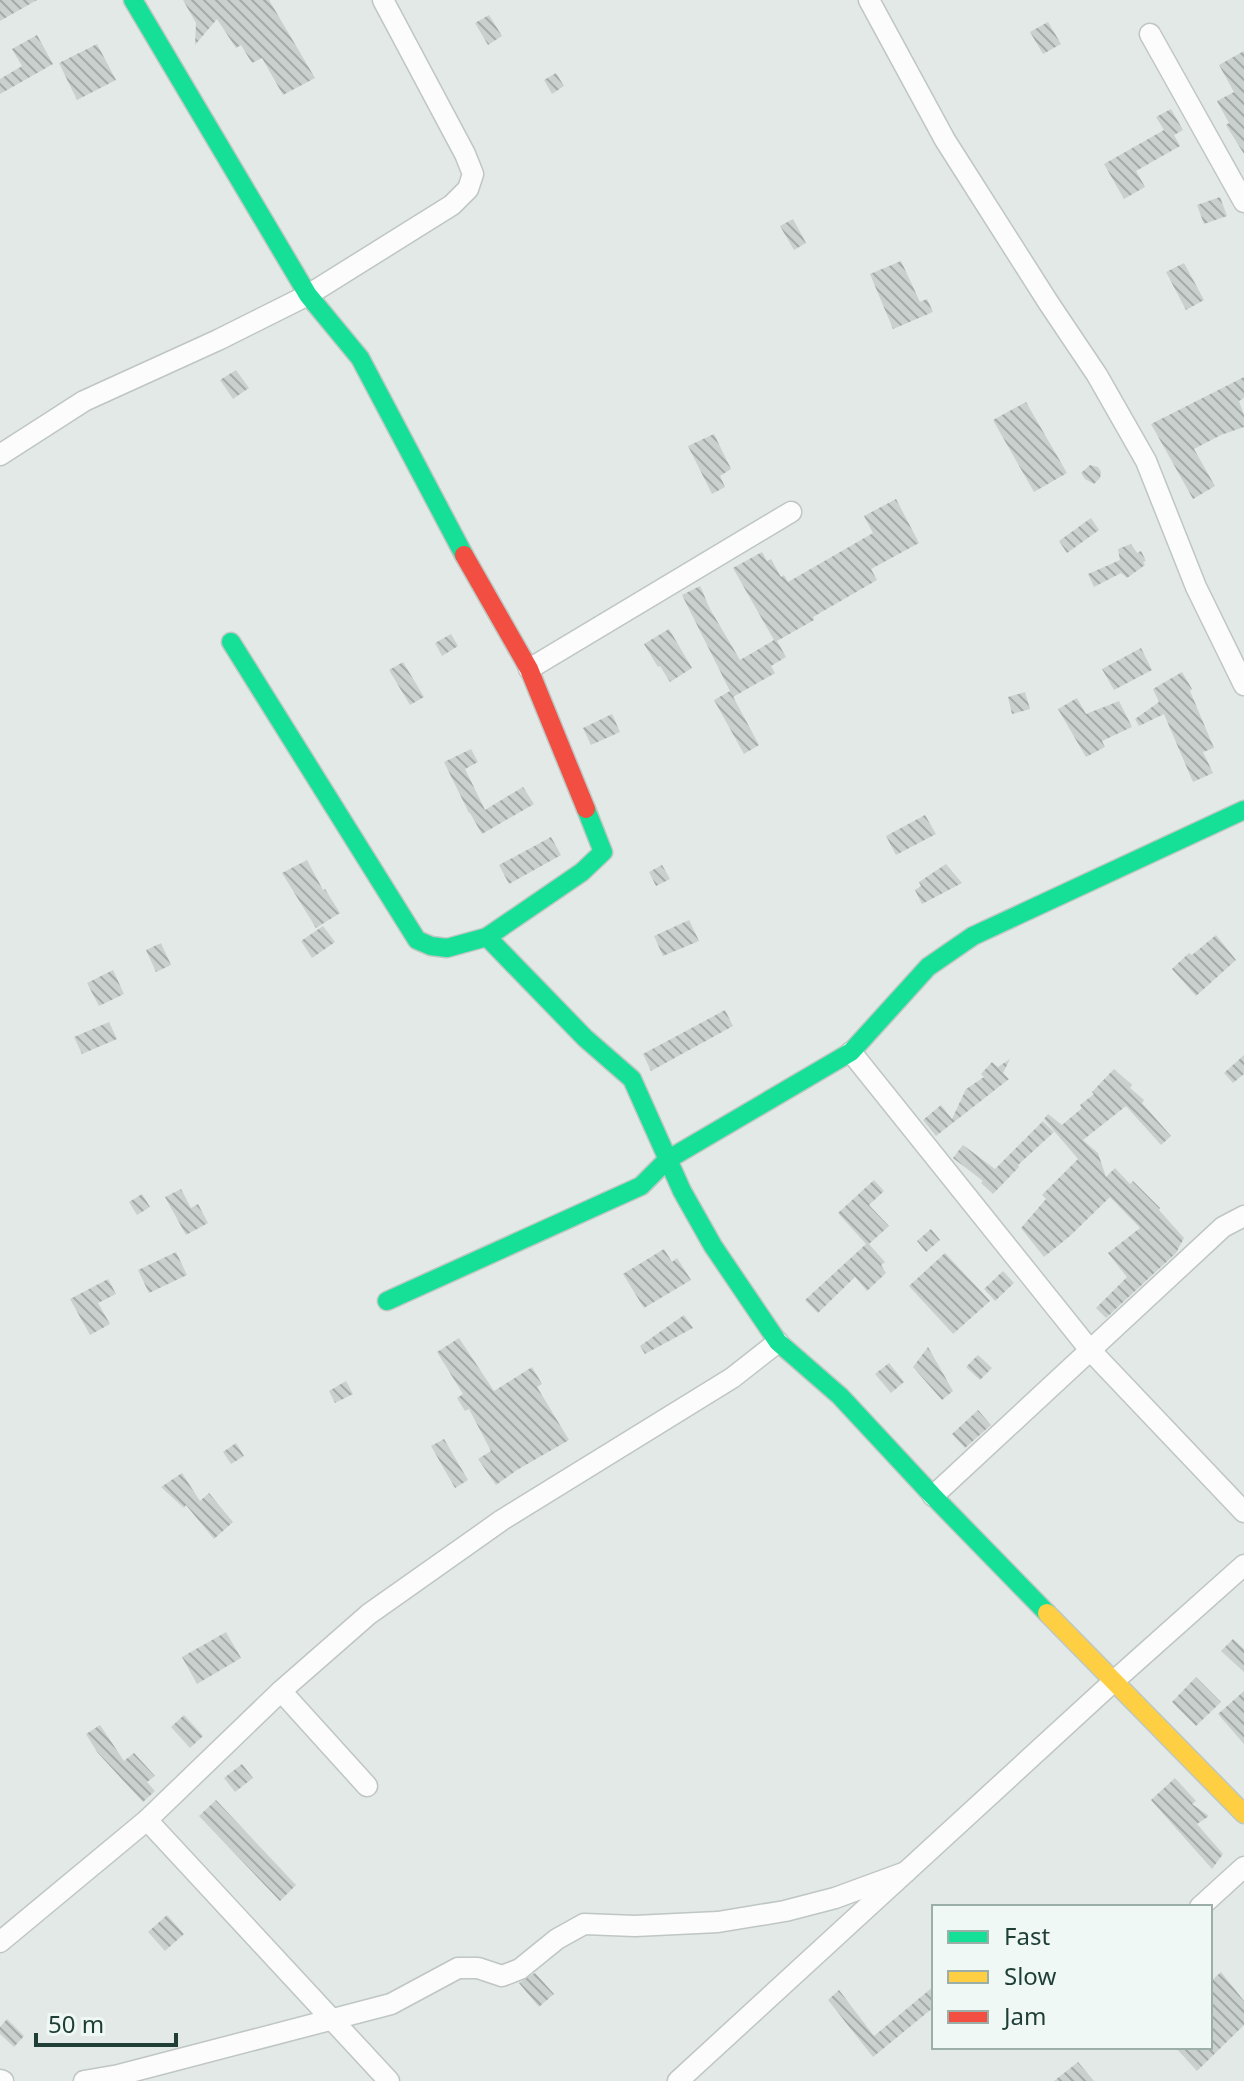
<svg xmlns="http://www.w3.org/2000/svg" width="1244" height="2081" font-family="'Noto Sans',sans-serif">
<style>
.building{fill:url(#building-back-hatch)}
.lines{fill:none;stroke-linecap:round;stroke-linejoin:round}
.street-casing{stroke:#bfc6c3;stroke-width:23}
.fast-casing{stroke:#bdc7c3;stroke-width:21}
.slow-casing{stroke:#bdc7c3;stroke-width:21}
.jam-casing{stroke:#bdc7c3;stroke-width:21}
.street{stroke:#fbfcfb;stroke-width:20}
.fast{stroke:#16e098;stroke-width:18}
.slow{stroke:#ffcf43;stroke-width:18}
.jam{stroke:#f24e42;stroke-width:18}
</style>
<defs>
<pattern id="building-back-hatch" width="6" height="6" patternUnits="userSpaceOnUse" patternTransform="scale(2)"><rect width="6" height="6" fill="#c9d0cd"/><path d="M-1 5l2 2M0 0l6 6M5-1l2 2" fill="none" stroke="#a3aaa7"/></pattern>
</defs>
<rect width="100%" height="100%" fill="#e2e9e6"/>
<g class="building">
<polygon points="0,0 37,0 0,21"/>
<polygon points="183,0 269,0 315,78 283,95 262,58 252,63 241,45 236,48 217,19 195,45 196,23"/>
<polygon points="489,15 502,36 488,45 475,23"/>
<polygon points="1048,22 1061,44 1043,54 1030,32"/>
<polygon points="37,35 53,64 0,94 0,79 22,66 12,49"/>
<polygon points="97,44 116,80 77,100 59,63"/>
<polygon points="1244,51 1244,154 1226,125 1229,123 1217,101 1234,92 1219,65"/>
<polygon points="556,73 564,86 552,94 544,80"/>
<polygon points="1171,109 1183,130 1174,135 1180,146 1136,171 1145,187 1124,199 1104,164 1164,130 1156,117"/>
<polygon points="1220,197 1227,216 1204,224 1197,205"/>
<polygon points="793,219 806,243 794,250 780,226"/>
<polygon points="901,261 920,302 927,299 933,312 893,329 870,274"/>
<polygon points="1184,263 1204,300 1186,310 1166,272"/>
<polygon points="236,370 249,388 233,399 220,380"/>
<polygon points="1244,377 1244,398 1239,401 1244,415 1244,427 1221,435 1194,449 1215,486 1193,499 1151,424"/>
<polygon points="1026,402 1067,473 1034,492 993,420"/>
<polygon points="714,434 731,469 720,476 725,487 712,494 688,446"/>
<polygon points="1090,465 1098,467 1101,472 1100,478 1094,484 1085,479 1081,473"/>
<polygon points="896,499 919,543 871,569 877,580 813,617 814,620 777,641 786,657 771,666 775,673 733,697 682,595 700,586 710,609 740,660 774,640 733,568 762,552 767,561 771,559 781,577 784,575 788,582 873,533 864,516"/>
<polygon points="1091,518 1099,530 1067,553 1059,541"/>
<polygon points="1131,544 1137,553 1141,551 1146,561 1143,562 1145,565 1127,578 1121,573 1094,587 1088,574 1120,560 1118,549"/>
<polygon points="669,629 692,668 670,682 660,666 658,667 644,644"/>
<polygon points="451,634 458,646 442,656 435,643"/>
<polygon points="1141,648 1152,670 1114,690 1102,669"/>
<polygon points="403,662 424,697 410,705 389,670"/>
<polygon points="1182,672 1192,689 1190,691 1214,748 1203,752 1213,773 1193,782 1164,714 1139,726 1135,719 1159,702 1153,689"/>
<polygon points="730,691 759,745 744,754 714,700"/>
<polygon points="1025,692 1030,709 1012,714 1008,697"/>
<polygon points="1077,698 1086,714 1119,701 1132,727 1102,741 1105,747 1086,757 1058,709"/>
<polygon points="612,714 620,732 591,745 583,728"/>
<polygon points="471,749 478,762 465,769 485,810 523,787 534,804 482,834 470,813 469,813 444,762"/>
<polygon points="925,815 936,834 896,855 886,836"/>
<polygon points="551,837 561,855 509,884 499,865"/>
<polygon points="307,860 323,890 325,889 340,913 316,928 282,873"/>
<polygon points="946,864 962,883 922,904 915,890 921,886 919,882"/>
<polygon points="662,865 670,879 656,886 649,872"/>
<polygon points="689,920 699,941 663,956 654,936"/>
<polygon points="323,926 335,942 312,958 301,941"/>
<polygon points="1216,935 1236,960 1196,996 1172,969 1189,953 1192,955"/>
<polygon points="161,943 171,965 156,972 146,950"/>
<polygon points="113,970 124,994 99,1006 87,983"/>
<polygon points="725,1010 733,1026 651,1071 643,1054"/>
<polygon points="109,1022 117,1039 82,1054 74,1037"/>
<polygon points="1244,1055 1244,1074 1233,1083 1224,1073"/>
<polygon points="1010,1059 1003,1073 1009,1079 936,1136 923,1120 941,1105 952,1119 966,1089 984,1077 981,1074 992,1062 998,1067"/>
<polygon points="1114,1069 1132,1085 1130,1088 1144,1100 1142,1103 1171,1136 1161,1145 1126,1106 1083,1140 1098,1153 1106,1177 1115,1168 1130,1184 1133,1181 1160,1208 1159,1210 1184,1238 1176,1253 1106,1318 1096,1308 1127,1277 1108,1253 1140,1228 1110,1197 1070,1236 1044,1257 1021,1228 1046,1199 1042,1195 1078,1159 1044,1119 1048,1114 1062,1125 1082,1108 1080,1105 1094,1094 1092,1092"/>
<polygon points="1043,1121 1054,1132 1018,1165 1019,1167 993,1194 981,1183 983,1181 953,1158 963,1145 995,1169"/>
<polygon points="874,1180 884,1191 869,1205 889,1226 869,1244 885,1262 881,1265 886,1273 867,1291 855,1277 818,1313 805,1300 866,1244 838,1213"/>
<polygon points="181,1189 191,1208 198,1204 208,1223 186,1235 165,1197"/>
<polygon points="142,1194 150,1207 137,1215 129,1202"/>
<polygon points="931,1229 940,1240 926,1252 917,1241"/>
<polygon points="664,1249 672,1262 677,1258 691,1280 644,1308 623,1274"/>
<polygon points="176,1252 187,1275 149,1293 138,1270"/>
<polygon points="945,1253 990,1301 953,1334 909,1286"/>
<polygon points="1003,1271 1014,1283 995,1301 984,1289"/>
<polygon points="108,1279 116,1294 98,1303 110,1324 90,1335 70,1299"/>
<polygon points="684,1315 693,1328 645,1354 640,1346"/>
<polygon points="459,1338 494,1391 532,1367 542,1384 537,1387 569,1440 517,1470 496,1485 478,1459 491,1451 469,1409 465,1411 457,1398 463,1394 437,1352"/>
<polygon points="928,1347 953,1391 942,1400 913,1367"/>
<polygon points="978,1355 992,1368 980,1380 966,1367"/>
<polygon points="889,1363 904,1382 891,1393 875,1374"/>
<polygon points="346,1381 353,1394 335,1403 329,1391"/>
<polygon points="978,1410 991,1425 965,1448 952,1434"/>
<polygon points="444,1439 468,1480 455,1488 431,1446"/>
<polygon points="236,1443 244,1456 231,1464 223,1452"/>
<polygon points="182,1473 200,1501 209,1493 233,1522 214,1539 186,1505 184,1508 161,1487"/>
<polygon points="226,1632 241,1658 197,1684 182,1657"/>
<polygon points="1233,1639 1244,1649 1244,1672 1221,1651"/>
<polygon points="1196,1677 1221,1702 1196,1726 1172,1702"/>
<polygon points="1244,1691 1244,1744 1218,1714"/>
<polygon points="184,1715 203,1736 190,1748 171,1727"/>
<polygon points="100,1725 124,1761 134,1753 155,1776 147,1782 155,1791 143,1802 97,1752 86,1734"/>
<polygon points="242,1764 253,1778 235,1792 224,1778"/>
<polygon points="1175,1778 1196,1801 1192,1804 1209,1816 1197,1824 1223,1854 1212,1869 1151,1800"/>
<polygon points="216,1800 296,1885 280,1901 199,1816"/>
<polygon points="167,1915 184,1934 165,1951 148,1932"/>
<polygon points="1221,1972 1244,2001 1244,2025 1197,2071 1175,2047 1210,2047 1210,1982"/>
<polygon points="535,1973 554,1994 539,2007 519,1983"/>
<polygon points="934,1986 934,2007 873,2057 828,2000 839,1990 874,2036"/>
<polygon points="7,2019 24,2036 14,2047 0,2034 0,2027"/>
<polygon points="1078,2062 1094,2081 1054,2081"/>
</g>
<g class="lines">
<g class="street-casing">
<g id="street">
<polyline points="869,0 945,140 1048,302 1097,375 1146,461 1196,587 1244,685"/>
<polyline points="1150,34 1244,202"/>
<polyline points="0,455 84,401 218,340 308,295 452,205 468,189 473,174 465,154 383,0"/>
<polyline points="529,669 791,512"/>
<polyline points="851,1052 1090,1350 1244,1512"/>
<polyline points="933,1496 1223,1227 1244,1216"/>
<polyline points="281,1691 367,1786"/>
<polyline points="147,1820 389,2081"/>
<polyline points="1200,1907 1244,1867"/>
<polyline points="0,1942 147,1820 281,1691 369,1614 502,1520 732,1378 778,1342"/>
<polyline points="0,2080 3,2081"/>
<polyline points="84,2081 119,2075 391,2004 458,1968 478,1968 502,1976 520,1969 557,1939 584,1924 635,1926 718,1922 785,1911 835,1898 906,1872"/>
<polyline points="678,2081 1114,1681 1244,1565"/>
</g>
</g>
<g class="fast-casing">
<g id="fast">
<polyline points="133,0 308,295 360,358 464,555"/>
<polyline points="231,642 417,940 431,946 447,948 487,937 582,872 603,852 586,809"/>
<polyline points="487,937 585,1038 632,1079 682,1191 713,1246 778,1342 840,1396 933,1496 1047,1613"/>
<polyline points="387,1301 641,1186 667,1160 851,1052 928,967 973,936 1244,810"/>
</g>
</g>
<g class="slow-casing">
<polyline id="slow" points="1047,1613 1244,1814"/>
</g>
<g class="jam-casing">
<polyline id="jam" points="464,555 529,669 586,809"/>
</g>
<use href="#street" class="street"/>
<use href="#fast" class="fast"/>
<use href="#slow" class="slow"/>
<use href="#jam" class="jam"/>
</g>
<rect x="932" y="1905" width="280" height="144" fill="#eff8f4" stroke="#9baea8" stroke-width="2"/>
<rect x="948" y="1931" width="40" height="12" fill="#16e098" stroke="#9baea8" stroke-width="2"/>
<text x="1004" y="1945" font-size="24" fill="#1e3e36">Fast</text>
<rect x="948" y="1971" width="40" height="12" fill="#ffcf43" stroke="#9baea8" stroke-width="2"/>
<text x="1004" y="1985" font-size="24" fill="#1e3e36">Slow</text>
<rect x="948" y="2011" width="40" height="12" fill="#f24e42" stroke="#9baea8" stroke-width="2"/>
<text x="1004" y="2025" font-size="24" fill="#1e3e36">Jam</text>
<path d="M36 2033v12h140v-12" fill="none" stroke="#1e3e36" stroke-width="4"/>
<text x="48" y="2033" font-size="24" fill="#1e3e36" stroke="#eff8f4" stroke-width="6" paint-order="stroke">50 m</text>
</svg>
